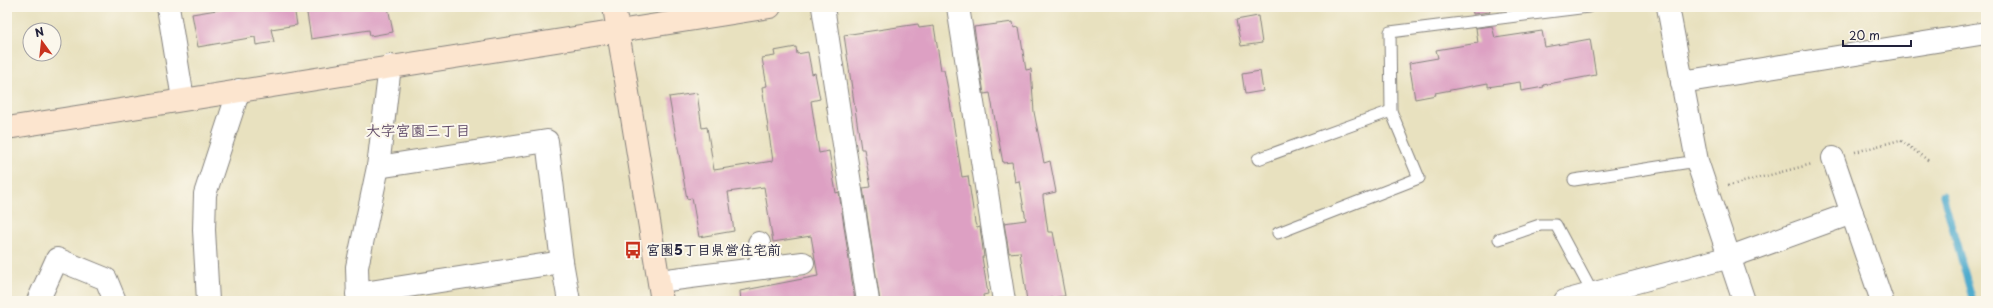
<svg xmlns="http://www.w3.org/2000/svg" width="1993" height="308" font-family="'Playpen Sans','Klee One',sans-serif">
<style>
.lines{fill:none;stroke-linecap:round;stroke-linejoin:round}
.stream{stroke:#4fabcd;stroke-width:7}
.building{fill:#dda0c3}
.lane-casing{stroke:#85827d;stroke-width:13}
.street-casing{stroke:#85827d;stroke-width:24}
.secondary-casing{stroke:#85827d;stroke-width:24}
.path{stroke:#85827d;stroke-width:2.5;stroke-dasharray:1 3;stroke-linecap:butt}
.lane{stroke:#fff;stroke-width:11}
.street{stroke:#fff;stroke-width:22}
.secondary{stroke:#fce5cf;stroke-width:22}
.labels{text-anchor:middle;stroke-width:4;stroke-linejoin:round;paint-order:stroke}
.poi-label{font-size:14px;font-weight:bold;fill:#22223b;stroke:#fbf7ec;text-anchor:start}
.neighbourhood-label{font-size:15px;font-weight:bold;fill:#634e6b;stroke:#fbf7ec}
</style>
<rect width="100%" height="100%" fill="#fbf7ec"/>
<filter id="ink" filterUnits="userSpaceOnUse"><feTurbulence type="fractalNoise" baseFrequency=".025" numOctaves="2"/><feDisplacementMap in="SourceGraphic" scale="8" xChannelSelector="R" yChannelSelector="G"/><feConvolveMatrix kernelMatrix="1 2 1 2 8 2 1 2 1" color-interpolation-filters="sRGB"/></filter>
<filter id="wash" filterUnits="userSpaceOnUse"><feTurbulence type="fractalNoise" baseFrequency=".012" numOctaves="4" result="noise"/><feDisplacementMap in="SourceGraphic" scale="16" xChannelSelector="R" yChannelSelector="G"/><feGaussianBlur stdDeviation="0.9" result="paint"/><feColorMatrix in="noise" values="0 0 0 0 0 0 0 0 0 0 0 0 0 0 0 0 0 1.4 0 .05"/><feComposite in="paint" operator="in"/></filter>
<g filter="url(#wash)">
<rect width="100%" height="100%" fill="#e8e1bf"/>
<g class="lines">
<polyline class="stream" points="1943,195 1973,301"/>
</g>
<g id="blocks">
<g class="building">
<polygon points="235,7 294,7 297,25 271,29 274,42 256,45 255,37 198,47 192,14"/>
<polygon points="306,7 388,7 393,32 370,36 369,30 311,39"/>
<polygon points="1472,7 1489,7 1490,12 1473,14"/>
<polygon points="1258,16 1262,43 1241,46 1236,20"/>
<polygon points="1013,22 1014,28 1019,27 1026,70 1031,69 1034,112 1044,163 1050,161 1056,192 1043,195 1043,197 1048,232 1053,232 1065,296 1034,301 1027,301 1020,252 1009,253 1004,223 1026,220 1019,181 1015,182 1012,162 1003,163 990,93 984,94 974,27"/>
<polygon points="918,24 919,28 934,26 941,70 944,70 948,90 962,177 968,176 975,223 977,228 980,227 984,257 982,257 988,294 983,295 984,301 880,301 863,188 871,187 864,149 861,149 844,35"/>
<polygon points="1492,26 1495,38 1542,31 1545,47 1590,39 1596,75 1543,85 1544,87 1521,91 1520,82 1488,87 1488,83 1435,93 1436,95 1415,99 1409,63 1438,58 1436,50 1478,43 1476,28"/>
<polygon points="796,47 797,54 808,52 812,74 815,73 820,99 811,101 819,153 829,151 836,193 839,192 855,301 741,301 740,291 818,276 811,236 773,242 764,187 728,192 734,231 699,237 692,198 687,199 669,97 697,93 702,128 707,127 714,170 773,161 762,87 767,86 762,58 775,56 774,51"/>
<polygon points="1260,71 1263,91 1245,94 1242,74"/>
</g>
</g>
</g>
<g filter="url(#ink)">
<use href="#blocks" fill-opacity="0" stroke="#85827d" stroke-width="1"/>
<g class="lines">
<g class="lane-casing">
<g id="lane">
<polyline points="1258,159 1391,111"/>
<polyline points="1574,180 1697,161"/>
<polyline points="1278,233 1419,178 1391,111 1390,32 1588,7"/>
<polyline points="1499,239 1540,225 1556,225 1593,294"/>
</g>
</g>
<g class="street-casing">
<g id="street">
<polyline points="168,7 183,99"/>
<polyline points="823,7 868,301"/>
<polyline points="958,7 1004,301"/>
<polyline points="1668,7 1697,161 1744,301"/>
<polyline points="1682,82 1986,33"/>
<polyline points="1833,158 1882,301"/>
<polyline points="378,167 547,141 562,262 569,301"/>
<polyline points="759,243 762,268"/>
<polyline points="659,281 803,263"/>
<polyline points="357,294 562,262"/>
<polyline points="38,301 57,259 106,279 115,301"/>
<polyline points="208,301 204,230 205,194 239,90"/>
<polyline points="358,301 357,267 378,167 390,66"/>
<polyline points="1565,301 1730,257 1852,213"/>
</g>
</g>
<g class="secondary-casing">
<g id="secondary">
<polyline points="614,7 662,301"/>
<polyline points="7,128 770,7"/>
</g>
</g>
<g class="path">
<polyline points="1855,152 1900,140 1929,161"/>
<polyline points="1728,186 1812,164"/>
</g>
<use href="#lane" class="lane"/>
<use href="#street" class="street"/>
<use href="#secondary" class="secondary"/>
</g>
</g>
<defs>
<g id="bus-bare" transform="scale(1.38)"><path d="M-5-6H5V4H4V6H2V4H-2V6H-4V4H-5ZM-3.5-4V0h7V-4ZM-3.5 1.2v1.5H-2V1.2ZM2 1.2v1.5H3.5V1.2Z" fill="#c8321e" stroke="#fbf7ec" stroke-width="2.5" paint-order="stroke"/></g>
</defs>
<g fill-rule="evenodd">
<use href="#bus-bare" x="633" y="250"/>
</g>
<g class="labels">
<g class="poi-label">
<text x="646" y="255">宮園5丁目県営住宅前</text>
</g>
<g class="neighbourhood-label">
<text x="418" y="136">大字宮園三丁目</text>
</g>
</g>
<rect width="1993" height="308" fill="none" stroke="#fbf7ec" stroke-width="24"/>
<g transform="translate(42 42) rotate(345)"><circle r="19" fill="#fbf7ec" stroke="#a4a2a5"/>
<path d="M0-3L7 15L0 10L-7 15Z" fill="#c8321e"/>
<text y="-6" font-size="11" font-weight="bold" text-anchor="middle" fill="#22223b">N</text>
</g>
<path d="M1843 40v6h68v-6" fill="none" stroke="#22223b" stroke-width="2"/>
<text x="1849" y="40" font-size="12" fill="#22223b" stroke="#fbf7ec" stroke-width="3" paint-order="stroke">20 m</text>
</svg>
